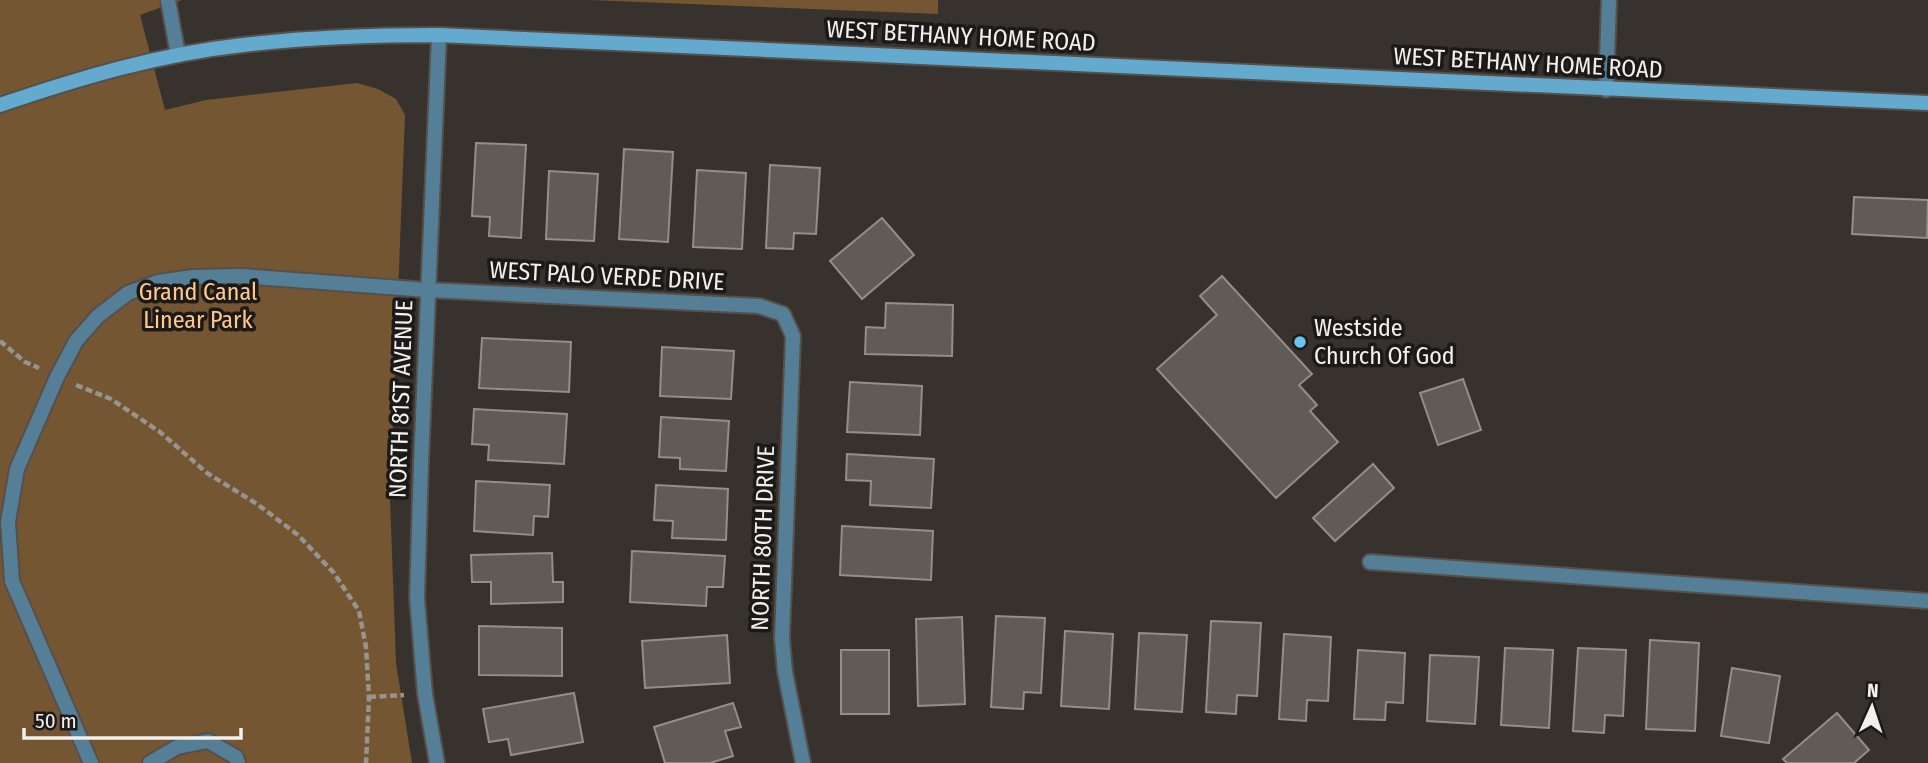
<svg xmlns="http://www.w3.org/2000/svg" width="1928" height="763" font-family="'Fira Sans Condensed',sans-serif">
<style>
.green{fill:#755632}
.building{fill:#605b55;stroke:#948e88;stroke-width:2}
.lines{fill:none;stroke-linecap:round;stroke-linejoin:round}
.service-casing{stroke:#55504c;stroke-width:18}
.minor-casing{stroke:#55504c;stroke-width:18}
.secondary-casing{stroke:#55504c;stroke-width:18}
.path{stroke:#97938f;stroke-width:4.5;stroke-dasharray:7 3.5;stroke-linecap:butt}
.service{stroke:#557f96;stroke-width:14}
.minor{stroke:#557f96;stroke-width:14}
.secondary{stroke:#64aace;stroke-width:14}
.poi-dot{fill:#69c3f1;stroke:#1c1a18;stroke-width:2.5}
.labels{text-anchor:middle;stroke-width:7;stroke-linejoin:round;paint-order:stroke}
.street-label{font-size:24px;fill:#f2efec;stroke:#1c1a18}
.park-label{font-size:24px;fill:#ffc98b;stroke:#1c1a18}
.poi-label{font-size:24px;fill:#f2efec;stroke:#1c1a18;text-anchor:start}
</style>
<rect width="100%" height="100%" fill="#37322d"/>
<g class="green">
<polygon points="0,0 182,0 140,15 165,110 206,100 357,83 378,89 396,99 405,115 390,498 396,663 412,763 0,763"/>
<polygon points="590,0 938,0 938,14"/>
</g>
<g class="building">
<polygon points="476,143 526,145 521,238 489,236 490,217 472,216"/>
<polygon points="624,149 673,152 668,242 619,239"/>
<polygon points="770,165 820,168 816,234 794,233 793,249 766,248"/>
<polygon points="697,170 746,173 742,249 693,247"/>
<polygon points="549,171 598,174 594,241 546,239"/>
<polygon points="1854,197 1928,200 1927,238 1852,234"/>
<polygon points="882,218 914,255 862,299 830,261"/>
<polygon points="1222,276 1312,374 1299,385 1317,405 1310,411 1338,442 1276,498 1157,369 1217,315 1200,296"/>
<polygon points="886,303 953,305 952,356 865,354 866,327 885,328"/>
<polygon points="482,338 571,342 569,392 479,388"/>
<polygon points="662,347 734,351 731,399 660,396"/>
<polygon points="1463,379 1481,430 1438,445 1420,393"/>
<polygon points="850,382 922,386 920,435 847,432"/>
<polygon points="474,409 567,414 564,464 488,460 489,445 472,444"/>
<polygon points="661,417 729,421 726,471 680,469 680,458 659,457"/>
<polygon points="847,454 934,459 931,508 870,505 871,481 846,480"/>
<polygon points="1373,464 1394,488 1335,541 1313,518"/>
<polygon points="476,481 550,485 548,517 534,516 533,535 474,531"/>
<polygon points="656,485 728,489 726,540 672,538 673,521 654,520"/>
<polygon points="842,526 933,531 931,580 840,575"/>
<polygon points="632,551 725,556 723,587 707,587 706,606 630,602"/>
<polygon points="552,553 553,582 563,582 563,602 491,604 491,582 472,582 471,555"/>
<polygon points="996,616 1045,618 1041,693 1024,692 1023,709 991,707"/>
<polygon points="962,617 965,704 918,706 916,619"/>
<polygon points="1211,621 1261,623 1257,696 1237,695 1236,714 1206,712"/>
<polygon points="479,626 562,628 562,676 479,675"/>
<polygon points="1065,631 1113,634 1109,709 1061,706"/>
<polygon points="1139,633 1187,635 1182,712 1135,709"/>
<polygon points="1284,634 1331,637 1328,701 1307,700 1306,721 1279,719"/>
<polygon points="727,635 730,683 645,688 642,641"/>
<polygon points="1650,640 1699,643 1695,731 1646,729"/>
<polygon points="1505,648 1553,650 1549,728 1501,725"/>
<polygon points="1578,648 1626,650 1623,716 1605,715 1604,733 1573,731"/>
<rect x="841" y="650" width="48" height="64"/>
<polygon points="1358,650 1405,653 1403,703 1386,702 1385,720 1354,719"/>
<polygon points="1430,655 1479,657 1475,724 1427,721"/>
<polygon points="1732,668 1780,676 1769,743 1721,736"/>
<polygon points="574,693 583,742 511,755 508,739 489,742 483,709"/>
<polygon points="733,703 741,727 725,731 733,756 710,763 665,763 654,727"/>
<polygon points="1837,713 1869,750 1854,763 1787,763 1783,759"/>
</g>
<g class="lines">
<g class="service-casing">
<g id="service">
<polyline points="1370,562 1928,601"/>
<polyline points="91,763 12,581 8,522 17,469 57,377 76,341 98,316 128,293 158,282 193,277 242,276 428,290"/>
<polyline points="150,763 177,747 208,741 236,757 238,763"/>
</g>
</g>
<g class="minor-casing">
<g id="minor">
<polyline points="168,0 178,55"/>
<polyline points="1606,90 1609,0"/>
<polyline points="428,290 759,306 783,314 793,336 782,638 785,672 803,763"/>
<polyline points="437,763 425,694 417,598 421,463 439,35"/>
</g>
</g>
<g class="secondary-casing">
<path id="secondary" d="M0 105C79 78 160 54 243 45 308 37 374 35 439 35L1928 103"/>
</g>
<g class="path">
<polyline points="0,341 25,362 39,368"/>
<polyline points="76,385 111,399 160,432 207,473 257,504 298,535 334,573 359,611 366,647 369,697 366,763"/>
<polyline points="369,697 404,695"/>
</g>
<use href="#service" class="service"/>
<use href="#minor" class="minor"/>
<use href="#secondary" class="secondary"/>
</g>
<circle class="poi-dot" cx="1300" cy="342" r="7"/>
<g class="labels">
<g class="street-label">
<text transform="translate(961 36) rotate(3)" y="8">WEST BETHANY HOME ROAD</text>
<text transform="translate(1528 63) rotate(3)" y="8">WEST BETHANY HOME ROAD</text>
<text transform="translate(607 276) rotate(3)" y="8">WEST PALO VERDE DRIVE</text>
<text transform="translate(401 399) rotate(-88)" y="8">NORTH 81ST AVENUE</text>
<text transform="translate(763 538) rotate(-88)" y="8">NORTH 80TH DRIVE</text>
</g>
<g class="park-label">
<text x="198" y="300">Grand Canal<tspan x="198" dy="28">Linear Park</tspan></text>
</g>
<g class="poi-label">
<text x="1314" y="336">Westside<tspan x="1314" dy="28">Church Of God</tspan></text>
</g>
</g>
<g transform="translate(1872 707) rotate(3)" stroke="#1c1a18" stroke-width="5" paint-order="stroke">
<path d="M0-5L12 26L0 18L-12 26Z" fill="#f2efec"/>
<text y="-10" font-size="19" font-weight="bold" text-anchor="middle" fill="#f2efec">N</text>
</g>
<path d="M24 728v10h217v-10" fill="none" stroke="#f2efec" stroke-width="3.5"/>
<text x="35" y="728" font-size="21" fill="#f2efec" stroke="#1c1a18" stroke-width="5" paint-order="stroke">50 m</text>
</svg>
